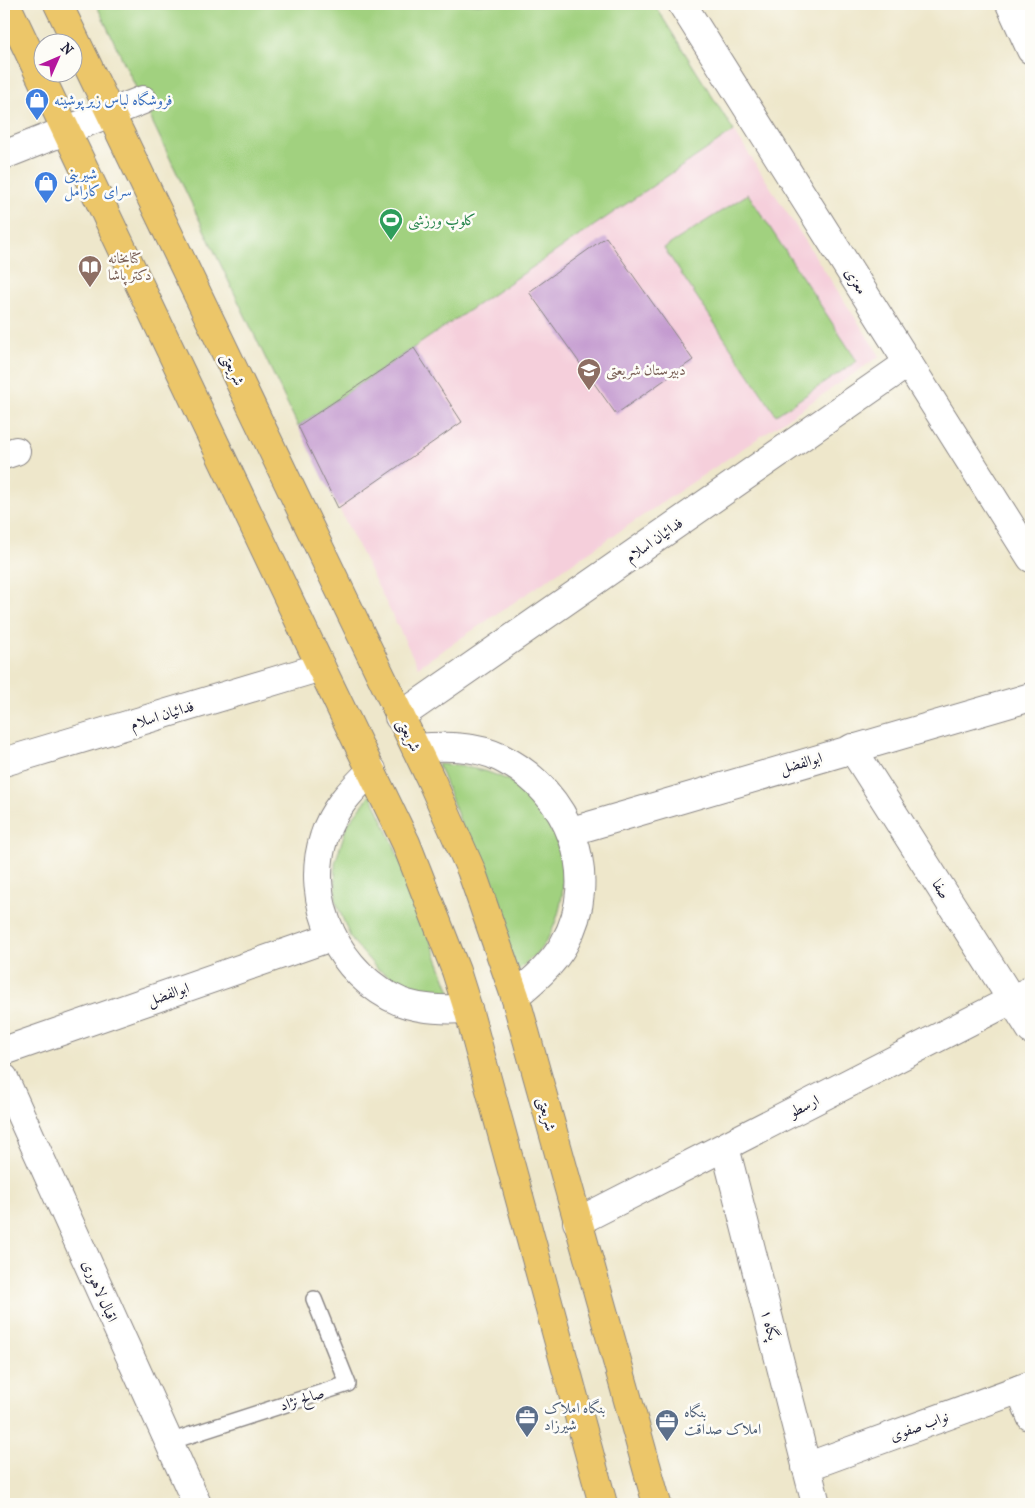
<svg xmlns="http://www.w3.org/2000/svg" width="1035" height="1508" font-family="'IM FELL French Canon',Amiri,serif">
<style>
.built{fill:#f5cfdb}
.green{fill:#a1d17f;stroke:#627a5d}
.building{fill:#c49bd0}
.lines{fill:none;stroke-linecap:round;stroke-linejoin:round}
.service-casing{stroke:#888483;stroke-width:18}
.minor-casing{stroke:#888483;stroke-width:30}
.primary-casing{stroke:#888483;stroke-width:30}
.service{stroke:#fff;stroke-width:15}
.minor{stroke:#fff;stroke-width:28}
.primary{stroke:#ecc669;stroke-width:28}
.labels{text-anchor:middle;stroke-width:5;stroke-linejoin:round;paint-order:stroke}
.shop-label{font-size:15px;fill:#366cbe;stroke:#fdfcf7;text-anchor:start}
.leisure-label{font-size:15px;fill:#27864d;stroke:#fdfcf7;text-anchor:start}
.education-label{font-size:15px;fill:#785e54;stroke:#fdfcf7;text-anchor:start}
.street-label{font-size:15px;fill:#22223b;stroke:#fdfcf7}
.service-label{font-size:15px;fill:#4e5e75;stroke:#fdfcf7;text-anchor:start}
</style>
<rect width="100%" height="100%" fill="#fdfcf7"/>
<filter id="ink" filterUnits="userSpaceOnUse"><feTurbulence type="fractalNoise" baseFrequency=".02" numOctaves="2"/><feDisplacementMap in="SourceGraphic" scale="10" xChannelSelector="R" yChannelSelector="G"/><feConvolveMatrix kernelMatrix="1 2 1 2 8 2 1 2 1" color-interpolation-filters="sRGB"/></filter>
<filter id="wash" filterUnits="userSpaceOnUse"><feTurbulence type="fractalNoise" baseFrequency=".0096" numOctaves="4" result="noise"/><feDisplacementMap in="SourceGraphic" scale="20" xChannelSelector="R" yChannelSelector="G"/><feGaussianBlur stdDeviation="1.12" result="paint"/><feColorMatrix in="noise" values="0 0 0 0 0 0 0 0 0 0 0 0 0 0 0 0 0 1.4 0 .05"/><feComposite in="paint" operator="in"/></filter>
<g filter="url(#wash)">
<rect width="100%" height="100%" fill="#eee7cb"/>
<polygon class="built" points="734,131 880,356 418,667 298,426"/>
<g class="green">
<polygon points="96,4 654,4 734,131 298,426"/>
<polygon points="748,194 857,361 776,415 664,248"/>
<path d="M438 764C463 766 485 769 508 780 514 784 520 790 525 795 567 831 574 893 547 940 540 952 527 961 518 971Z"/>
<polygon points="371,794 393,843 451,994 412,988 377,969 351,939 336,902 335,863 347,825"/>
</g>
<g id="blocks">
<g class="building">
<polygon points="606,237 693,360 616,414 529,292"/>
<polygon points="414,348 462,422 338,508 298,426"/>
</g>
</g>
</g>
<g filter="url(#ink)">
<use href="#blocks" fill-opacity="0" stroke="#888483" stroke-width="1"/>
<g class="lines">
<g class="service-casing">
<polyline id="service" points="169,1442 348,1384 314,1299"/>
</g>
<g class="minor-casing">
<g id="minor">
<polyline points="682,4 1031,558"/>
<polyline points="1010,4 1031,50"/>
<polyline points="4,155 143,100"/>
<polyline points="4,455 16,451"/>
<polyline points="399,717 908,363"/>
<path d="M416 748C444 746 475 745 501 758 569 791 603 876 564 944 553 964 533 981 515 996"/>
<polyline points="852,748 1031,1030"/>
<polyline points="4,762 321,667"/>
<path d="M372 770C352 789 332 810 324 837 303 901 339 976 401 1002 422 1010 446 1010 468 1009"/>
<polyline points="572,831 1031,697"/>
<polyline points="4,1051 331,937"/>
<polyline points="4,1078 197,1504"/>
<polyline points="725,1147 816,1504"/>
<polyline points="577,1222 1031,990"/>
<polyline points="1020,1389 1031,1417"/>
<polyline points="806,1467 1031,1385"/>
</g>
</g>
<g class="primary-casing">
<g id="primary">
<polyline points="6,4 321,667 406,843 456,971 468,1009 603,1504"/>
<polyline points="58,4 432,782 471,870 515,996 657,1504"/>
</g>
</g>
<use href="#service" class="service"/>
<use href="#minor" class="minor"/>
<use href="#primary" class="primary"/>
</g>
</g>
<defs>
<g id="shop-pin" transform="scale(1.25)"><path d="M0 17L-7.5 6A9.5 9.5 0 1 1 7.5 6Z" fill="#3f7fe0" stroke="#fdfcf7"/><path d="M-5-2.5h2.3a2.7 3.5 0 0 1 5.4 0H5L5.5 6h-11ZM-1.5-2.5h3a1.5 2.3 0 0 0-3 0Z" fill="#fff"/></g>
<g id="stadium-pin" transform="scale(1.25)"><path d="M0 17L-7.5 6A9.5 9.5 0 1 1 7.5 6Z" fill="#2e9e5b" stroke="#fdfcf7"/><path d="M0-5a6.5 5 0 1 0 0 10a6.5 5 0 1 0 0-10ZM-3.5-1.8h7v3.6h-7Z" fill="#fff"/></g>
<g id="library-pin" transform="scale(1.25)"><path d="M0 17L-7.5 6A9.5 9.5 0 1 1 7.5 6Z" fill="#8d6e63" stroke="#fdfcf7"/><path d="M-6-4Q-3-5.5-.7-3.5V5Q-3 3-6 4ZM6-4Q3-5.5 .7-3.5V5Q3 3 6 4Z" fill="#fff"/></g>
<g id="school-pin" transform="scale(1.25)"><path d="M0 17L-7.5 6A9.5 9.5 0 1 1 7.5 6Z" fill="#8d6e63" stroke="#fdfcf7"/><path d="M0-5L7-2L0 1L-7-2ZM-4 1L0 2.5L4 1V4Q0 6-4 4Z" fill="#fff"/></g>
<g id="office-pin" transform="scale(1.25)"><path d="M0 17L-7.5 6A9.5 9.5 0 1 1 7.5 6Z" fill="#5c6f8a" stroke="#fdfcf7"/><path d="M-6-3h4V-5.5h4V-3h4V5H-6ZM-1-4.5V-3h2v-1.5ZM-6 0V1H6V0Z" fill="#fff"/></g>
</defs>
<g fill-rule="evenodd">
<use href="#shop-pin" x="37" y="100"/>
<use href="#shop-pin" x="46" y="183"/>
<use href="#stadium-pin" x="391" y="220"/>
<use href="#library-pin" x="90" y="267"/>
<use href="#school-pin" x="589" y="370"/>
<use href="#office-pin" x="527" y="1417"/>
<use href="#office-pin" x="667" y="1421"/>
</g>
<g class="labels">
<g class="shop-label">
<text x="54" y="105">فروشگاه لباس زیر پوشینه</text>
<text x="64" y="179">شیرینی<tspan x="64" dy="17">سرای کارامل</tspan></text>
</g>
<g class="leisure-label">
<text x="408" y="225">کلوپ ورزشی</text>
</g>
<g class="education-label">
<text x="108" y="263">کتابخانه<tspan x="108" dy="17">دکتر پاشا</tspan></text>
<text x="606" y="375">دبیرستان شریعتی</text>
</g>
<g class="street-label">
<text transform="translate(856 281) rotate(58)" y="5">معزی</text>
<text transform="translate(233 369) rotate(64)" y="5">شریعتی</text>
<text transform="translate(654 540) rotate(-35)" y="5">فدائیان اسلام</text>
<text transform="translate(162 715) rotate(-17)" y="5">فدائیان اسلام</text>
<text transform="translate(409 735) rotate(63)" y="5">شریعتی</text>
<text transform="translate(801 763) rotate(-16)" y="5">ابوالفضل</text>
<text transform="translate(941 889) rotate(58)" y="5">صفا</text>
<text transform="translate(168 994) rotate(-19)" y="5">ابوالفضل</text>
<text transform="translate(804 1106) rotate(-27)" y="5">ارسطو</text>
<text transform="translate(547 1114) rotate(75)" y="5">شریعتی</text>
<text transform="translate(100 1291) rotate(66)" y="5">اقبال لاهوری</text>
<text transform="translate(770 1325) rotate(76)" y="5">پگاه ۱</text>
<text transform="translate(302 1399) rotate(-18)" y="5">صالح نژاد</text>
<text transform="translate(919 1426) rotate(-20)" y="5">نواب صفوی</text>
</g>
<g class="service-label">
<text x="544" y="1413">بنگاه املاک<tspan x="544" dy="17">شیرزاد</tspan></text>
<text x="684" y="1417">بنگاه<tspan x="684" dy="17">املاک صداقت</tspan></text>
</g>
</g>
<rect width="1035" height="1508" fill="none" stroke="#fdfcf7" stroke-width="20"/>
<g transform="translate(58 58) rotate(45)"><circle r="24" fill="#fdfcf7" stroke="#a5a5ac"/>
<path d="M0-4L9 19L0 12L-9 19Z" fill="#b5179e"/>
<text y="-8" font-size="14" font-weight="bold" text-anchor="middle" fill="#22223b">N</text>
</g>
</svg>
